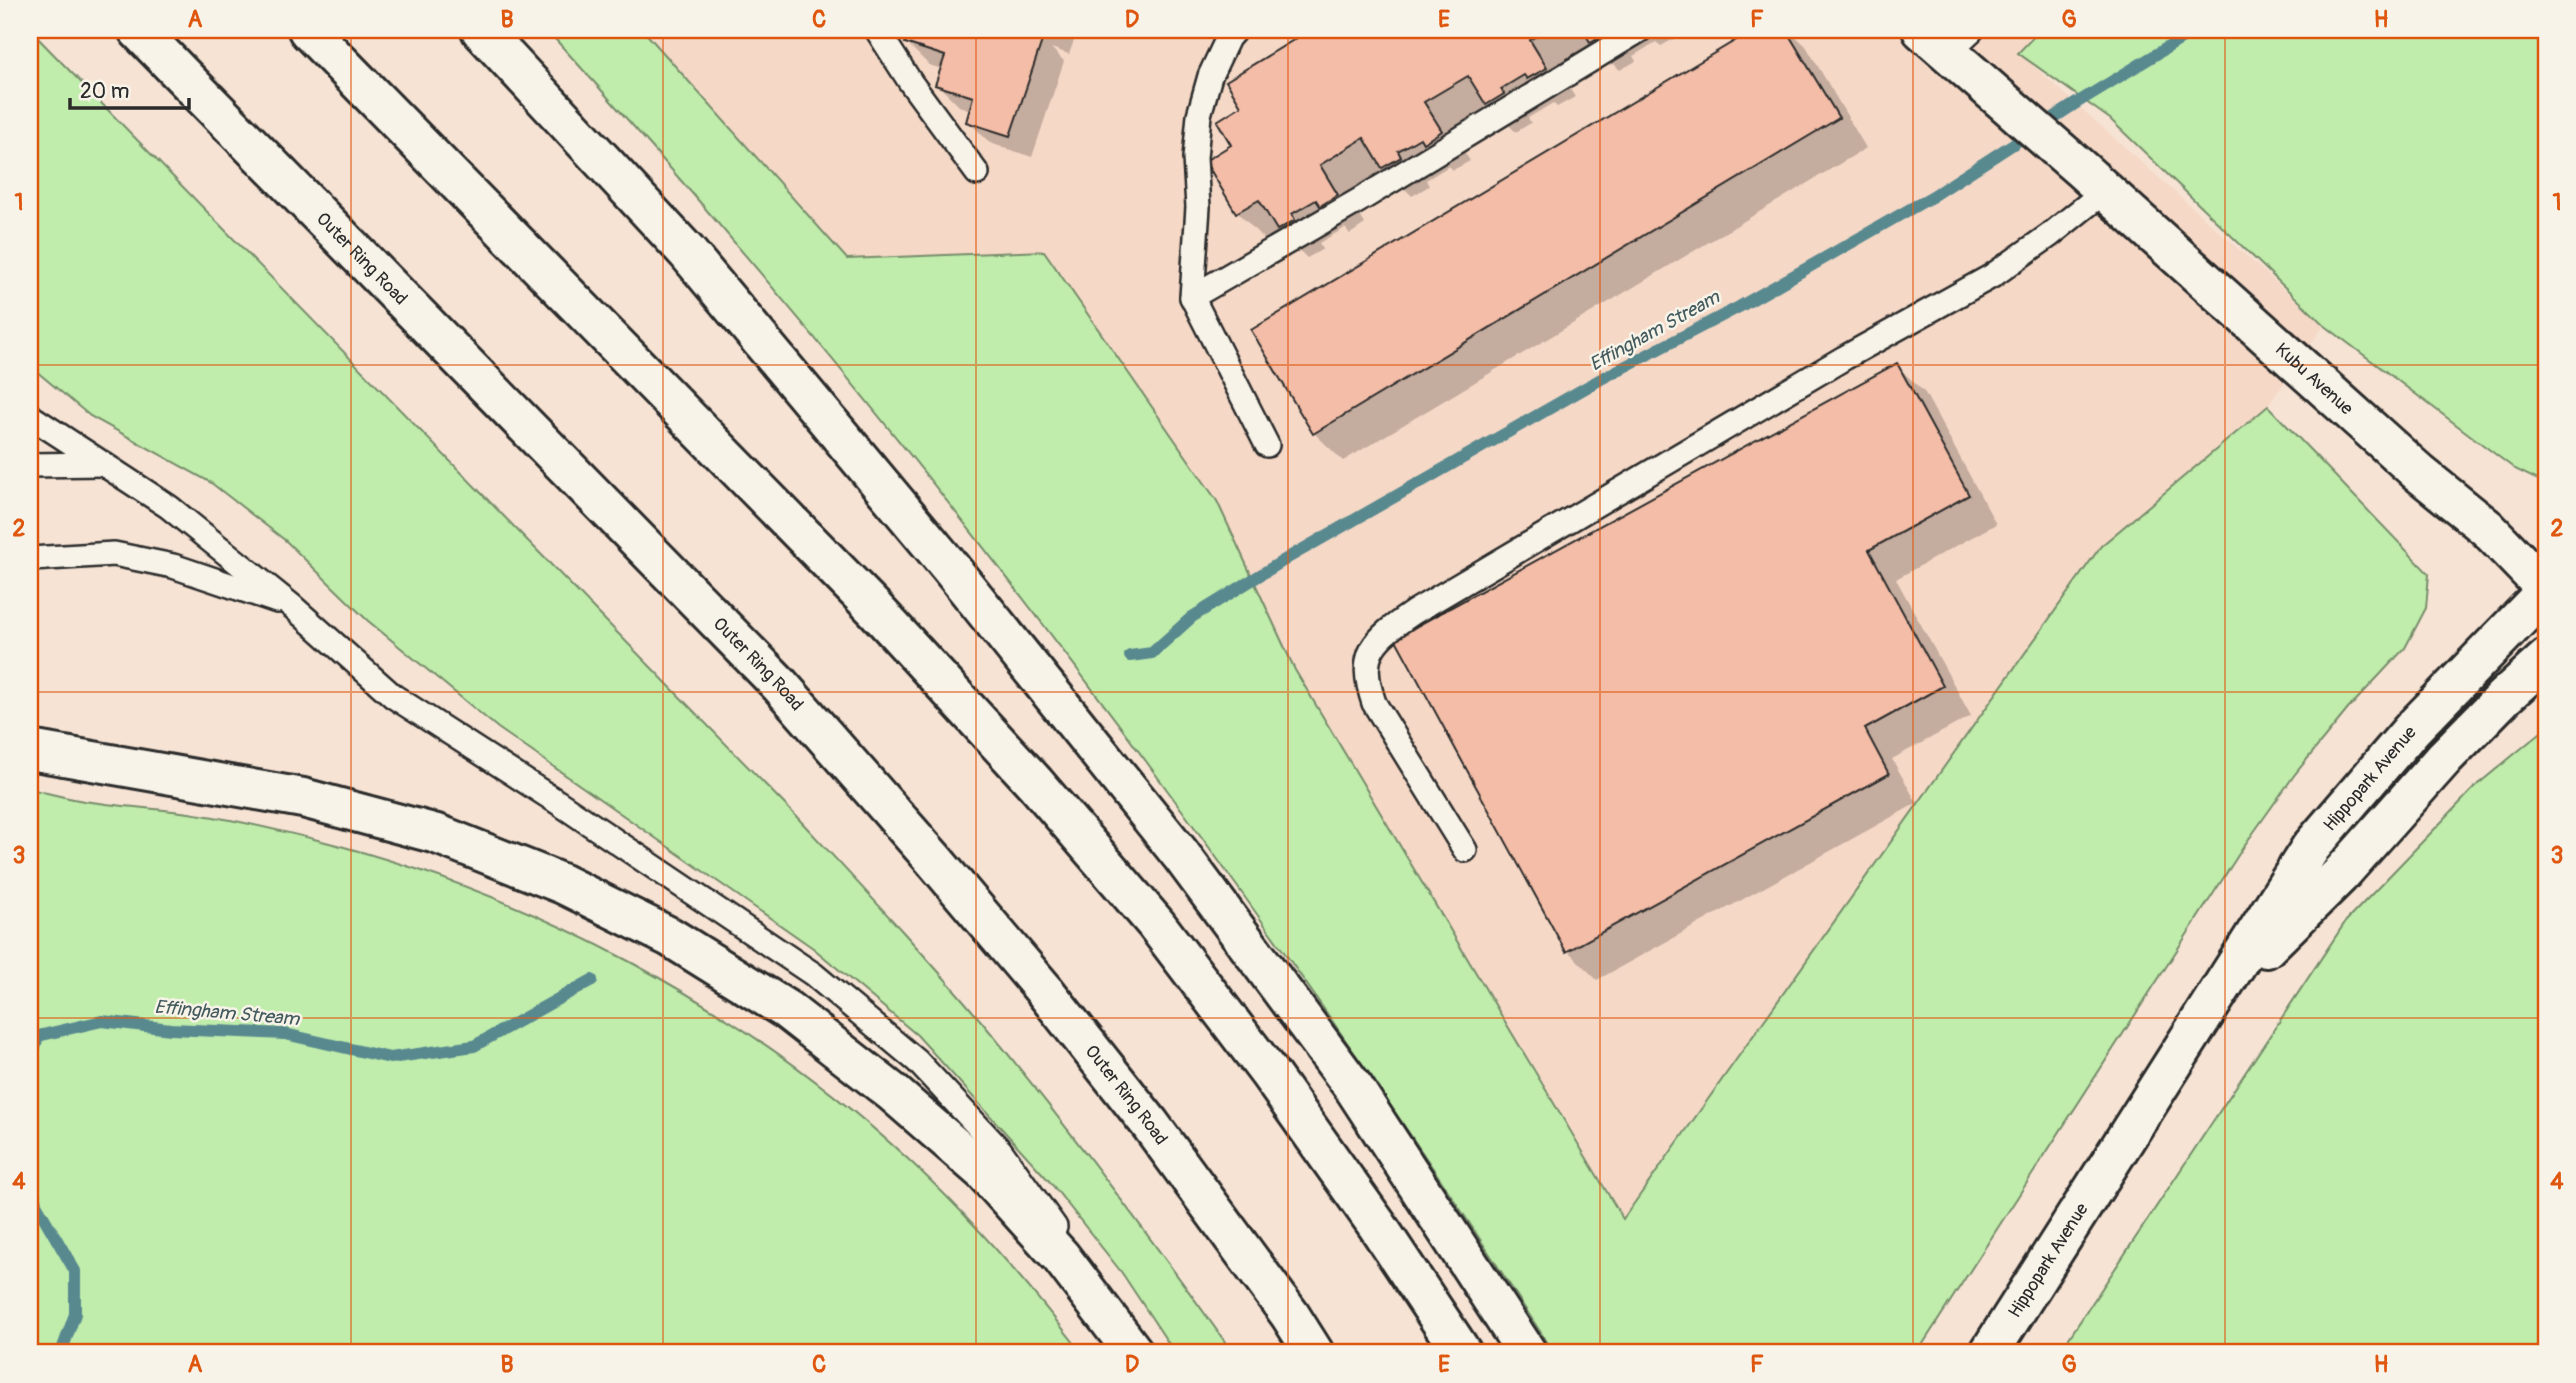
<svg xmlns="http://www.w3.org/2000/svg" width="2576" height="1383" font-family="Pangolin,sans-serif">
<style>
.built{fill:#f5d8c6}
.green{fill:#c0edab;stroke:#768c6b;stroke-width:2}
.shadow{fill:#0003}
.lines{fill:none;stroke-linecap:round;stroke-linejoin:round}
.stream{stroke:#59898f;stroke-width:12}
.building{fill:#f3bda7;stroke:#2b2b2b;stroke-width:2}
.service-casing{stroke:#2b2b2b;stroke-width:28}
.minor-casing{stroke:#2b2b2b;stroke-width:44}
.tertiary-casing{stroke:#2b2b2b;stroke-width:44}
.motorway-casing{stroke:#2b2b2b;stroke-width:44}
.service{stroke:#f7f3e8;stroke-width:23}
.minor{stroke:#f7f3e8;stroke-width:38}
.tertiary{stroke:#f7f3e8;stroke-width:38}
.motorway{stroke:#f7f3e8;stroke-width:38}
.grid{fill:none;stroke:#df570e;stroke-width:2;stroke-opacity:0.55}
.labels{text-anchor:middle;stroke-width:5;stroke-linejoin:round;paint-order:stroke}
.street-label{font-size:18px;fill:#2b2b2b;stroke:#f7f3e8}
.water-label{font-size:19px;font-style:italic;fill:#425a5d;stroke:#f7f3e8}
.neatline{fill:none;stroke:#df570e;stroke-width:2.5}
.grid-label{font-size:23px;text-anchor:middle;font-weight:bold;fill:#df570e}
</style>
<rect width="100%" height="100%" fill="#f6e3d4"/>
<filter id="ink" filterUnits="userSpaceOnUse"><feTurbulence type="fractalNoise" baseFrequency=".0143" numOctaves="2"/><feDisplacementMap in="SourceGraphic" scale="14" xChannelSelector="R" yChannelSelector="G"/><feConvolveMatrix kernelMatrix="1 2 1 2 8 2 1 2 1" color-interpolation-filters="sRGB"/></filter>
<g filter="url(#ink)">
<polygon class="built" points="643,30 2040,30 2019,53 2324,325 2268,406 2101,546 1624,1219 1295,670 1217,501 1044,251 847,259"/>
<g class="green">
<path d="M30 30 794 814C859 884 925 954 986 1027 1073 1133 1154 1242 1233 1353H1175L1122 1273 1050 1182 917 1035 813 948 498 728 367 620 286 541 210 482 90 416 30 366Z"/>
<path d="M547 30H643L847 259 1044 251 1217 501 1295 670 1623 1219 2101 546 2268 406 2429 574 2426 608 2405 648 2348 709 2295 774 2246 843 1917 1353H1554C1513 1290 1472 1226 1430 1164 1163 767 870 384 547 30Z"/>
<polygon points="2040,30 2546,30 2546,484 2515,469 2324,325 2110,119 2018,53"/>
<polygon points="2546,728 2546,1353 2059,1353 2346,921 2477,785"/>
<path d="M30 789C48 793 66 798 84 801 129 808 175 809 219 818 249 823 280 831 310 838 531 893 741 1005 909 1160 973 1219 1029 1285 1082 1353H30Z"/>
</g>
<g class="shadow">
<polygon points="911,30 1078,30 1069,54 1051,48 1064,61 1032,157 990,143 968,121 971,110 959,106 937,84 942,69 929,65 907,43"/>
<polygon points="1313,30 1675,30 1679,36 1661,46 1656,42 1633,56 1636,61 1620,70 1596,46 1557,69 1575,97 1557,107 1553,103 1528,118 1531,123 1516,132 1491,108 1452,132 1470,161 1453,170 1449,166 1426,180 1429,186 1412,196 1386,170 1347,194 1365,224 1350,234 1345,228 1319,243 1323,249 1307,258 1281,232 1266,241 1237,212 1234,146 1244,107 1228,81"/>
<polygon points="1756,30 1789,30 1806,46 1866,148 1343,461 1314,433 1253,331"/>
<polygon points="1896,365 1925,393 1996,524 1896,579 1971,716 1892,759 1917,803 1597,980 1568,951"/>
</g>
<g class="lines">
<g class="stream">
<polyline points="1130,656 1152,653 1192,617 1291,556 1601,379 1739,307 1933,196 2078,102 2196,30"/>
<polyline points="30,1065 38,1036 102,1021 171,1029 285,1034 390,1058 474,1046 592,980"/>
<polyline points="30,1161 36,1204 75,1271 75,1314 61,1353"/>
</g>
</g>
<g class="building">
<polygon points="909,30 1019,30 1043,38 1010,136 966,122 973,97 935,85 945,56 905,43"/>
<polygon points="1310,30 1547,30 1530,40 1547,68 1527,79 1524,75 1501,89 1504,94 1486,105 1468,76 1424,102 1442,131 1423,143 1420,138 1398,151 1401,157 1382,168 1364,138 1320,165 1338,195 1320,206 1316,200 1292,214 1295,220 1277,230 1259,200 1236,213 1205,161 1231,145 1217,121 1241,106 1226,81"/>
<polygon points="1583,30 1607,30 1608,32 1590,42"/>
<polygon points="1753,30 1786,30 1839,118 1313,434 1251,330"/>
<polygon points="1897,363 1969,495 1869,550 1943,686 1865,729 1889,774 1566,952 1395,638"/>
</g>
<g class="lines">
<g class="service-casing">
<g id="service">
<polyline points="877,30 911,83 977,173"/>
<polyline points="1235,30 1228,38 1210,76 1199,115 1195,158 1198,207 1192,297 1267,445"/>
<polyline points="1947,53 1972,30"/>
<polyline points="1192,297 1358,201 1640,30"/>
<polyline points="30,416 169,507 293,607 393,696 559,803 813,974 917,1061 1000,1150 1055,1227"/>
<polyline points="30,465 103,464"/>
<polyline points="30,559 114,554 173,566 277,601"/>
<path d="M1465 850 1374 703C1357 653 1373 640 1414 612L1844 358 1992 276 2050 235 2106 190"/>
</g>
</g>
<g class="minor-casing">
<g id="minor">
<path id="s1" d="M1922 30 2081 169 2419 473 2487 528 2546 589"/>
</g>
</g>
<g class="tertiary-casing">
<g id="tertiary">
<polyline points="2266,948 2340,875 2445,757 2504,697 2546,659"/>
<path id="s2" d="M1989 1353 2311 847 2413 728 2546 591"/>
</g>
</g>
<g class="motorway-casing">
<g id="motorway">
<path id="s3" d="M138 30 779 684 934 860 1044 990 1150 1124 1290 1315 1314 1353"/>
<polyline points="308,30 875,609 1035,783 1156,924 1269,1073 1377,1225 1462,1353"/>
<polyline points="481,30 687,252 949,566 1181,855 1354,1088 1527,1353"/>
<polyline points="30,750 303,798 437,834 563,884 670,937 787,1010 892,1092 984,1172 1061,1257 1134,1353"/>
</g>
</g>
<use href="#service" class="service"/>
<use href="#minor" class="minor"/>
<use href="#tertiary" class="tertiary"/>
<use href="#motorway" class="motorway"/>
</g>
</g>
<path class="grid" d="M351 30V1353M663 30V1353M976 30V1353M1288 30V1353M1600 30V1353M1913 30V1353M2225 30V1353M30 365H2546M30 692H2546M30 1018H2546"/>
<g class="labels">
<g class="street-label">
<text dy="6" stroke="none"><textPath href="#s3" startOffset="320">Outer Ring Road</textPath></text>
<text dy="6" stroke="none"><textPath href="#s1" startOffset="525">Kubu Avenue</textPath></text>
<text dy="6" stroke="none"><textPath href="#s3" startOffset="887">Outer Ring Road</textPath></text>
<text dy="6" stroke="none"><textPath href="#s2" startOffset="690">Hippopark Avenue</textPath></text>
<text dy="6" stroke="none"><textPath href="#s3" startOffset="1454">Outer Ring Road</textPath></text>
<text dy="6" stroke="none"><textPath href="#s2" startOffset="110">Hippopark Avenue</textPath></text>
</g>
<g class="water-label">
<text transform="translate(1654 330) rotate(-29)" y="7">Effingham Stream</text>
<text transform="translate(227 1012) rotate(5)" y="7">Effingham Stream</text>
</g>
</g>
<rect width="2576" height="1383" fill="none" stroke="#f7f3e8" stroke-width="77"/>
<path d="M70 98v10h119v-10" fill="none" stroke="#2b2b2b" stroke-width="3.5"/>
<text x="80" y="98" font-size="21" fill="#2b2b2b" stroke="#f7f3e8" stroke-width="5" paint-order="stroke">20 m</text>
<rect x="38" y="38" width="2500" height="1306" class="neatline"/>
<g class="grid-label">
<text x="195" y="27">A</text>
<text x="507" y="27">B</text>
<text x="819" y="27">C</text>
<text x="1132" y="27">D</text>
<text x="1444" y="27">E</text>
<text x="1757" y="27">F</text>
<text x="2069" y="27">G</text>
<text x="2381" y="27">H</text>
<text x="19" y="210">1</text>
<text x="2557" y="210">1</text>
<text x="19" y="536">2</text>
<text x="2557" y="536">2</text>
<text x="19" y="863">3</text>
<text x="2557" y="863">3</text>
<text x="19" y="1189">4</text>
<text x="2557" y="1189">4</text>
<text x="195" y="1372">A</text>
<text x="507" y="1372">B</text>
<text x="819" y="1372">C</text>
<text x="1132" y="1372">D</text>
<text x="1444" y="1372">E</text>
<text x="1757" y="1372">F</text>
<text x="2069" y="1372">G</text>
<text x="2381" y="1372">H</text>
</g>
</svg>
